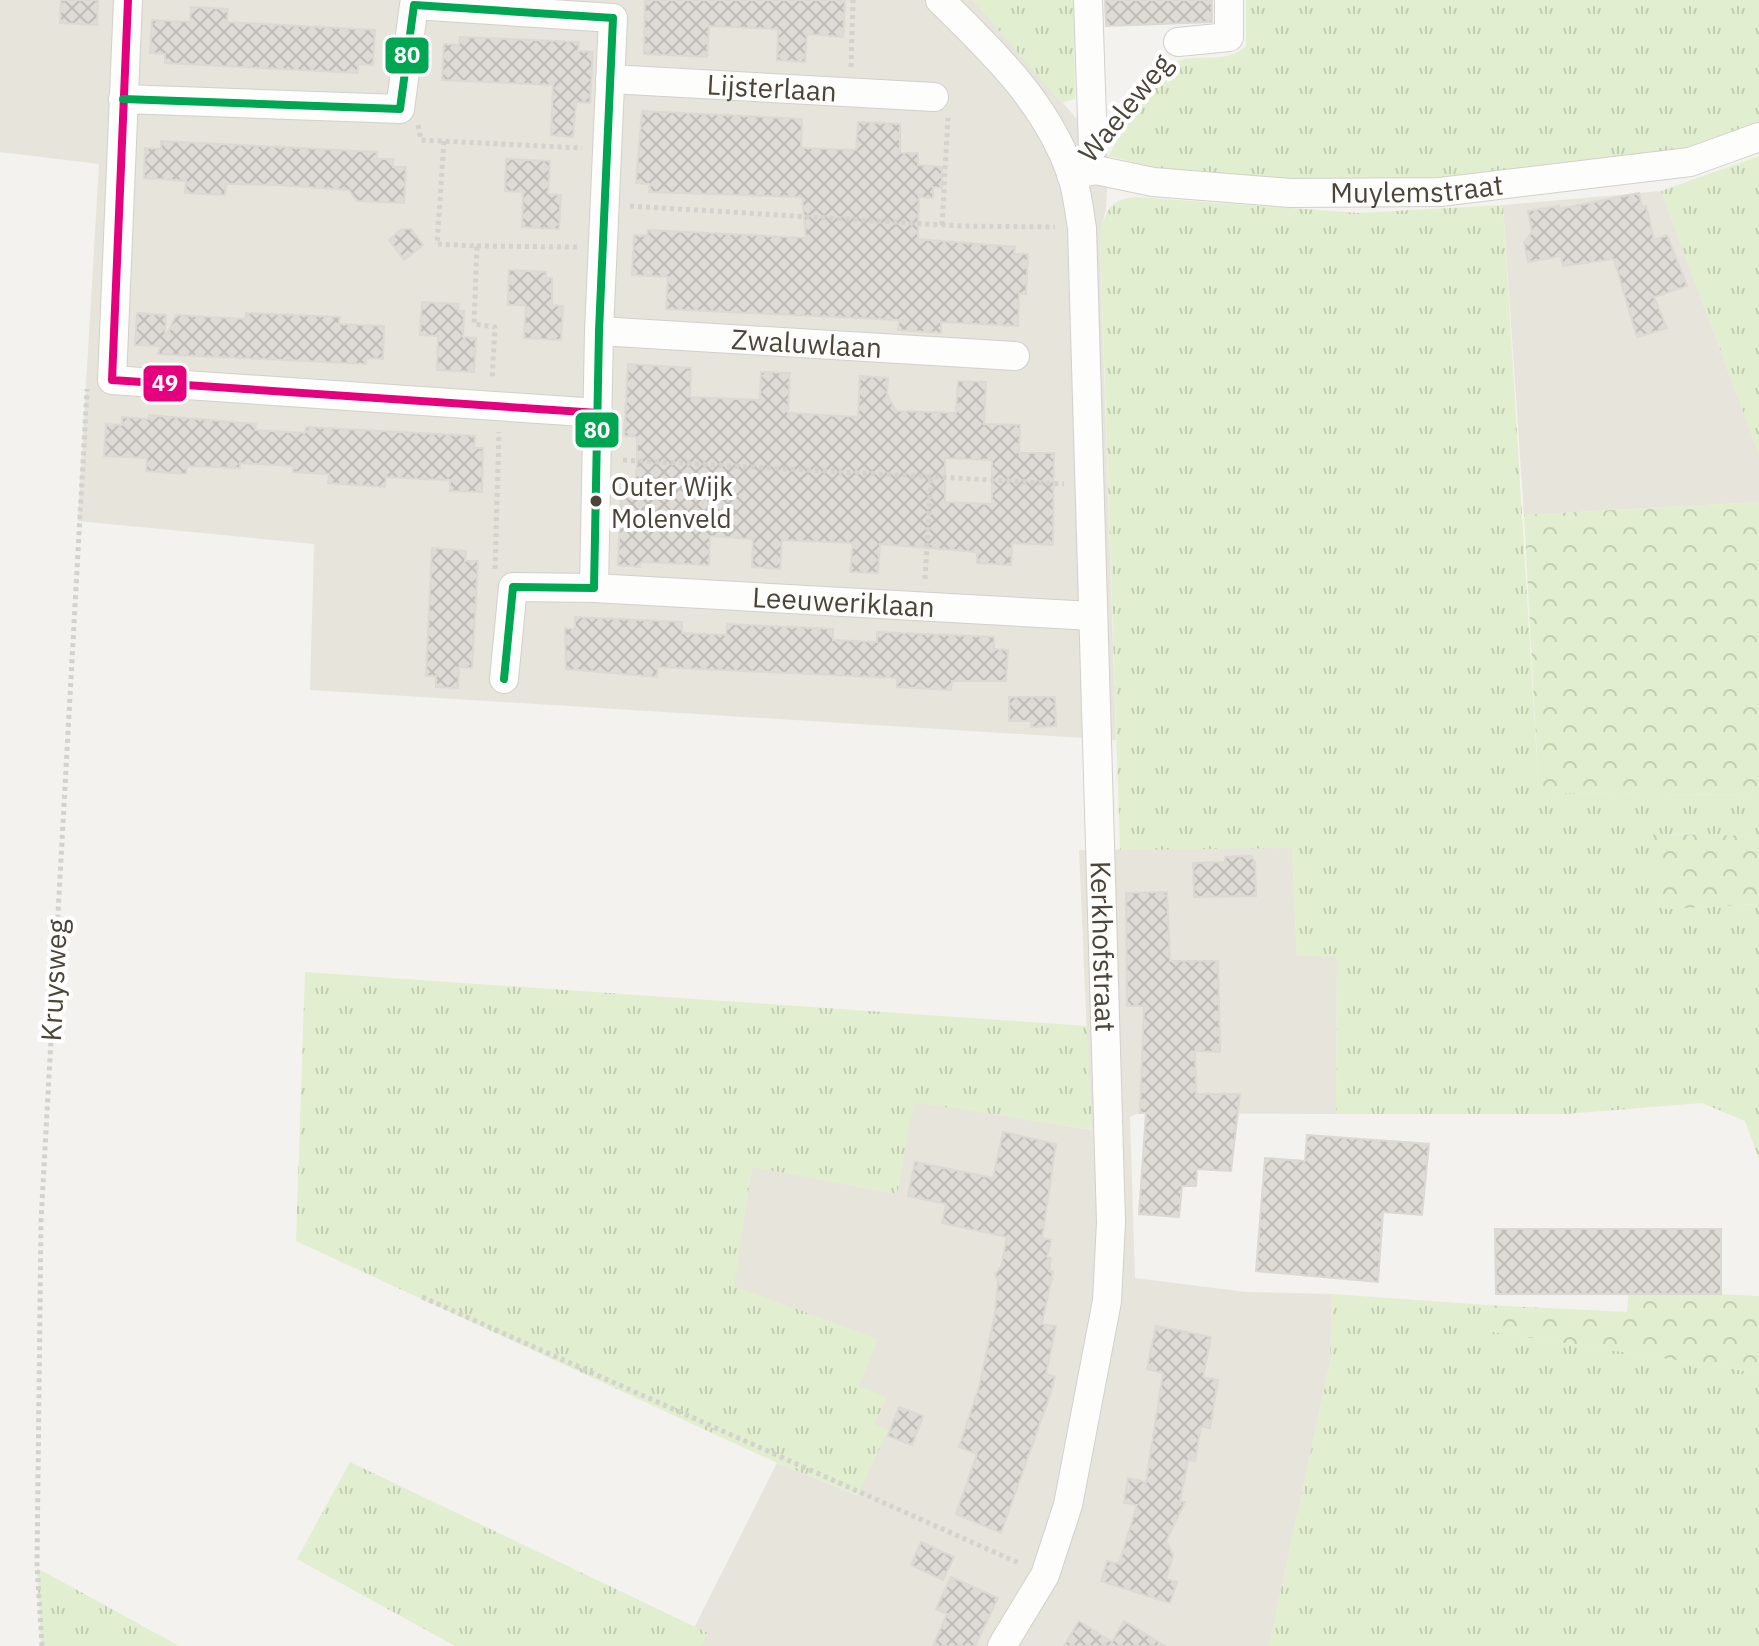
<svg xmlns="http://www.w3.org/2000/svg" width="1759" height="1646" font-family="'IBM Plex Sans',sans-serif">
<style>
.residential{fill:#e7e4dc}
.grass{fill:url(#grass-tufts)}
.forest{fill:url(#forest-crowns)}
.building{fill:url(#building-cross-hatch);stroke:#dcd9d4;stroke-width:2;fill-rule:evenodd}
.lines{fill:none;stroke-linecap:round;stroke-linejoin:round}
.minor-casing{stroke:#d2d0cb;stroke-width:30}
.path{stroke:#d3d2cc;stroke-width:5;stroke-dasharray:4 4;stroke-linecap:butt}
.minor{stroke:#fdfdfc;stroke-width:28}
.bus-1-casing{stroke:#fff;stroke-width:14}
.bus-2-casing{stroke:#fff;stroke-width:14}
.bus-1{stroke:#e5007d;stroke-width:8}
.bus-2{stroke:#00a651;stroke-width:8}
.bus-dot{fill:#4b4439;stroke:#fff;stroke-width:3}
.labels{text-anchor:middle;stroke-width:8;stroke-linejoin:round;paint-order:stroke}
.bus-label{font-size:26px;fill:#4b4439;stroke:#fff;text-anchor:start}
.street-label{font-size:28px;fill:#4b4439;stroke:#fff}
.line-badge{stroke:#fff;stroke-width:3}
.badge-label{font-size:22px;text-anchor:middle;font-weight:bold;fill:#fff}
</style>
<defs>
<pattern id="grass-tufts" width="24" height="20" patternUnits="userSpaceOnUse" patternTransform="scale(2)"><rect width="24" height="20" fill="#e1eecf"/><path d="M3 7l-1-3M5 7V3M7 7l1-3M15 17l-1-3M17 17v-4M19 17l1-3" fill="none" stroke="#c3cdb2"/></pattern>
<pattern id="forest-crowns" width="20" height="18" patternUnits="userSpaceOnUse" patternTransform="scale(2)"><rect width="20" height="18" fill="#e1eecf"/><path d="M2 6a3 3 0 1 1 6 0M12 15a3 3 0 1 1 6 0" fill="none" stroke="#c3cdb2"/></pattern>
<pattern id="building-cross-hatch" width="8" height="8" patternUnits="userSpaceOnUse" patternTransform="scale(2)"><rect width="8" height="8" fill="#dedbd6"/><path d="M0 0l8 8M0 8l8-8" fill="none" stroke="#c0bdb8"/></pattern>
</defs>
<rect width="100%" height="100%" fill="#f4f2ee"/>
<g class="residential">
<polygon points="0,0 973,0 1109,156 1106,209 1100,232 1101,277 1116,740 310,690 314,544 78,521 99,164 0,152"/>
<polygon points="1661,191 1759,454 1759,502 1524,515 1503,205"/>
<polygon points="1292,847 1297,956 1337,956 1336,1114 1140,1113 1130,1117 1135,1278 1246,1292 1332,1294 1330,1363 1269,1646 701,1646 707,1633 694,1628 777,1463 857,1495 887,1431 874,1425 859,1386 733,1286 752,1166 897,1194 913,1101 1091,1130 1079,850"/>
</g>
<g class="grass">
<polygon points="973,0 1074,0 1075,99 1061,103"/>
<path d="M1246 0H1759V124L1678 154 1462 179 1293 183 1173 172 1109 156C1128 120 1147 60 1194 58 1215 57 1230 60 1246 46Z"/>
<polygon points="1759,156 1759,454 1661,191"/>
<path d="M1137 197 1359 213 1503 205 1539 793 1759 795V836L1654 834 1665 909 1759 904V1159L1745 1121 1702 1103 1566 1114H1336L1337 957 1297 956 1292 848 1120 850 1100 232C1107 208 1111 199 1137 197Z"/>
<polygon points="305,972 1087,1026 1092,1130 914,1102 897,1194 752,1167 734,1286 878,1339 859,1386 887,1397 874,1424 888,1430 858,1495 777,1463 296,1241"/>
<polygon points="1332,1294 1487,1305 1487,1331 1759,1373 1759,1646 1269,1646 1330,1363"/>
<polygon points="350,1462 708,1633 701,1646 455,1646 297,1559"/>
<polygon points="37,1568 179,1646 41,1646"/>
</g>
<g class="forest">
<polygon points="1759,502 1759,795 1539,793 1524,515"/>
<polygon points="1653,834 1759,836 1759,904 1665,909"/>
<polygon points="1629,1290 1759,1296 1759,1373 1487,1331 1487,1305 1627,1312"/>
</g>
<g class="building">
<polygon points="61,0 98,0 97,25 60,23"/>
<polygon points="645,0 845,0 843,37 807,34 805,62 777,60 778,29 709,26 707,57 644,54"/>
<polygon points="1105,0 1212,0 1212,22 1106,26"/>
<polygon points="191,7 228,9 227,22 375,30 373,65 358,64 358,73 165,63 165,54 150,53 152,20 190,22"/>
<polygon points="460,37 579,42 578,51 593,52 590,103 576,102 573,137 551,135 553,85 442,80 444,44 459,45"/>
<polygon points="642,111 802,119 801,148 856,150 858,122 900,124 900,153 918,153 918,165 942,167 942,188 933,187 933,198 919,197 918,239 1015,247 1014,254 1028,254 1026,294 1019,293 1018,326 941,322 941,333 898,330 899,320 666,309 668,277 632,275 634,235 647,236 648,230 806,238 802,197 649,192 650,184 636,183"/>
<polygon points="161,141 377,152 377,159 393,159 393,167 406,167 404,203 357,201 349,190 278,185 226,184 225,195 185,193 186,181 144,178 145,148 161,149"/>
<polygon points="506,159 550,161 548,194 561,195 559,229 522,227 523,192 505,191"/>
<polygon points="1639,193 1642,207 1646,206 1654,240 1667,235 1687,286 1654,297 1667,328 1637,337 1614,259 1563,266 1561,256 1528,262 1524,242 1532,232 1528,211 1559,206 1559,209"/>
<polygon points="402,229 411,229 423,245 404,260 389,240"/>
<polygon points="509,270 546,272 546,278 552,278 552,305 563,306 561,340 524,338 526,305 508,305"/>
<polygon points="422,302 459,304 458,311 464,311 463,337 476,338 474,372 437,370 438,336 420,335"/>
<polygon points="137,313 166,315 165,339 176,315 245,319 246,313 340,317 339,324 384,326 383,359 366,358 366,364 158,354 161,346 135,345"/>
<path d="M628 364 691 368 690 397 760 400 761 372 790 373 788 413 858 417 860 376 888 378 887 394 896 411 956 413 958 381 986 382 984 424 1020 425 1019 453H1054L1053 545 1012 543 1011 565 977 563V552L880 544 878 573 850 572 853 543 782 540 780 569 752 567 753 539 710 536 709 565 641 562 640 567 618 565 621 489H635L637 463V437L624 436ZM945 458 992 460V504L945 502Z"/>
<polygon points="149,415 256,424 255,430 305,433 306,427 475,436 474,448 483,448 482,492 450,491 450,480 419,479 386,477 385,487 328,483 329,474 293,472 293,466 240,463 240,468 187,466 186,474 146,471 147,458 104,456 106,424 122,425 122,417 149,419"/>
<polygon points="432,548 466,551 465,561 478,561 472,668 459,667 458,688 436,687 436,676 426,676"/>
<polygon points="575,617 682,622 682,633 726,635 727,624 833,629 833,640 877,642 877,632 994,637 994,649 1008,650 1006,681 952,681 951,690 897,687 897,678 658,667 657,677 566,669 565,628 575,629"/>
<polygon points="1009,697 1055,697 1056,726 1031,727 1031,721 1009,721"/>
<polygon points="1251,856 1255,862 1256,896 1194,897 1193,863 1225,862 1225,857"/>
<polygon points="1167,892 1170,961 1218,961 1220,1052 1195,1051 1196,1094 1240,1094 1231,1171 1197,1169 1196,1186 1182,1186 1179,1217 1139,1214 1146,1113 1140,1113 1144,1006 1127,1006 1126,893"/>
<polygon points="1003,1132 1056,1144 1042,1238 1051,1240 1047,1257 1051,1258 1049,1271 1053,1271 1042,1324 1056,1326 1046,1374 1055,1377 1050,1395 1001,1533 956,1514 977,1454 959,1447 979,1387 995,1314 998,1281 995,1274 1001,1267 1007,1237 942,1223 946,1204 908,1196 915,1162 993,1178"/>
<polygon points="1307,1135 1429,1144 1422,1215 1383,1212 1378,1282 1256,1271 1265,1158 1305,1161"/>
<polygon points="1495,1229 1721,1229 1721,1294 1496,1294"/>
<polygon points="1156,1326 1211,1337 1203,1377 1218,1380 1210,1428 1201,1426 1195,1461 1188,1460 1180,1501 1185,1502 1166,1541 1173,1555 1166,1579 1177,1582 1170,1603 1101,1581 1107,1561 1119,1564 1137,1505 1124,1503 1128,1478 1146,1482 1163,1373 1147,1369"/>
<polygon points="899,1407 923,1416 912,1445 888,1436"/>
<polygon points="921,1542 954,1557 943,1580 911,1565"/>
<polygon points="951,1577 998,1598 975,1646 933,1646 947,1614 936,1609"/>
<polygon points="1079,1621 1112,1642 1124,1621 1165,1646 1064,1646"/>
</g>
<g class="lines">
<g class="minor-casing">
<g id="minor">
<polyline points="128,0 112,380 598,413"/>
<path id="s1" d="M940 0C992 51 1046 102 1071 173 1077 190 1079 210 1082 228L1111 1222 1107 1301 1068 1505 1045 1575 1002 1646"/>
<polyline points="1088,0 1093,148"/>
<polyline points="1178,42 1229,37 1229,0"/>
<path id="s2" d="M610 79 934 97"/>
<polyline points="123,99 400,109 414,5 613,18 599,331 594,588 513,587 504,679"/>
<path id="s3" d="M1071 175 1096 170 1153 182 1290 193 1440 192 1690 162 1759 137"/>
<path id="s4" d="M599 331 1015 356"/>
<path id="s5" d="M594 588 1092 616"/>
</g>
</g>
<g class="path">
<polyline points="851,67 853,0"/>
<polyline points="1119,116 1163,61"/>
<polyline points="418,125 421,140 582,148"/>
<polyline points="444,141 437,244 477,246 474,324 495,327 492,379"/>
<polyline points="630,206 960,226 1055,227"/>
<polyline points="942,225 948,118"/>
<polyline points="477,246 578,247"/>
<polyline points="623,460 1064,484"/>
<polyline points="495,569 499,432"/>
<polyline points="925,579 931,477"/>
<polyline points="422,1297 1021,1564"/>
<polyline points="42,1646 37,1565 41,1221 87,389"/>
</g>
<use href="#minor" class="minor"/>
<g class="bus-1-casing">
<polyline id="bus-1" points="128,0 112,380 598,413"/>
</g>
<g class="bus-2-casing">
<polyline id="bus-2" points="123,99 400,109 414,5 613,18 599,331 594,588 513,587 504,679"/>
</g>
<use href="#bus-1" class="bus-1"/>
<use href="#bus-2" class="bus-2"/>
</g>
<circle class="bus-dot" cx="596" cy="501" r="7"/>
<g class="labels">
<g class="bus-label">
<text x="611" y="496">Outer Wijk<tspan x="611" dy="32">Molenveld</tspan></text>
</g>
<g class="street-label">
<text dy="10" stroke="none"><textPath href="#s2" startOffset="162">Lijsterlaan</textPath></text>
<text transform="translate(1125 108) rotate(-51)" y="10">Waeleweg</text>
<text dy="10" stroke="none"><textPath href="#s3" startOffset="348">Muylemstraat</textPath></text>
<text dy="10" stroke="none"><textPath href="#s4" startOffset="208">Zwaluwlaan</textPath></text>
<text dy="10" stroke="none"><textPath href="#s5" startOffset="250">Leeuweriklaan</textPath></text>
<text dy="10" stroke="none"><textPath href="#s1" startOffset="994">Kerkhofstraat</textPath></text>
<text transform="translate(54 980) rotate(-87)" y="10">Kruysweg</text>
</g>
</g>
<g class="line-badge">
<rect x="384" y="36" width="46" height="39" rx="8" fill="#00a651"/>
<rect x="142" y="364" width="46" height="39" rx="8" fill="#e5007d"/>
<rect x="574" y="411" width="46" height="38" rx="8" fill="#00a651"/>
</g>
<g class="badge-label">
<text x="407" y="63">80</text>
<text x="165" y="391">49</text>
<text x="597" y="438">80</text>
</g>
</svg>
